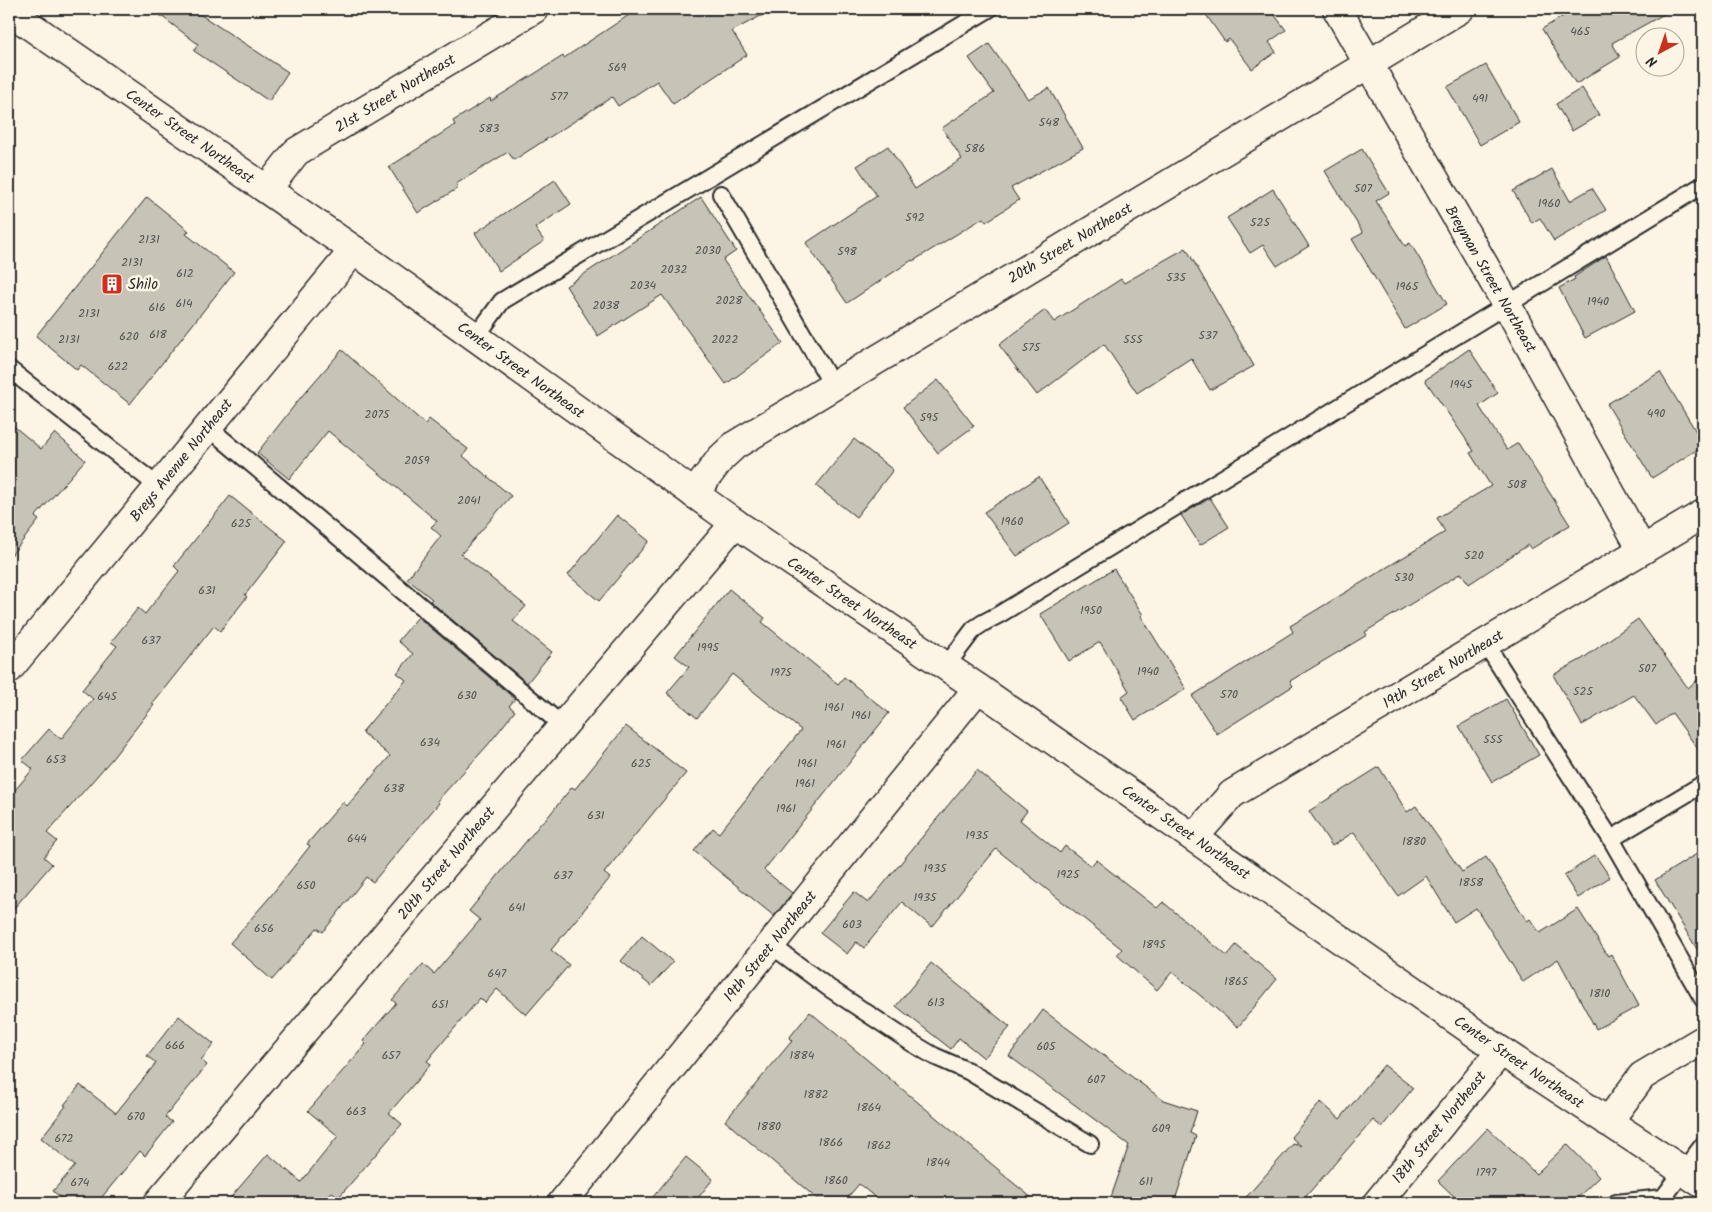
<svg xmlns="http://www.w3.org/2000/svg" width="1712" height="1212" font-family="Kalam,sans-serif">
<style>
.building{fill:#c8c3b7;stroke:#2b2b2b}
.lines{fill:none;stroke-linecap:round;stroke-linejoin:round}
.lane-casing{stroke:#2b2b2b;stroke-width:20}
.street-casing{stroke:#2b2b2b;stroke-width:31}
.secondary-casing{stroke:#2b2b2b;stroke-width:31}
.lane{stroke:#fcf5e5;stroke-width:16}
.street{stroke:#fcf5e5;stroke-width:28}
.secondary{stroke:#fcf5e5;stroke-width:28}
.labels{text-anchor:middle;stroke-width:5;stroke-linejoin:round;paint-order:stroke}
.number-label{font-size:12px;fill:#52514e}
.street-label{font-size:15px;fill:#2b2b2b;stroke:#fcf5e5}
.poi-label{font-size:15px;fill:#2b2b2b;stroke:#fcf5e5;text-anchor:start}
</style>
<rect width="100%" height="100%" fill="#fcf5e5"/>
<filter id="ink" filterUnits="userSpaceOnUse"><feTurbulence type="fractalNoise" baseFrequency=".02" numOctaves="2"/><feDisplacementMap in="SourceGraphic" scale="10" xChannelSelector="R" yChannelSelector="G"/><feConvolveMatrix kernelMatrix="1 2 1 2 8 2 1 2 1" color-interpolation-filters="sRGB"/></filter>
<g filter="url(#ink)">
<g class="building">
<polygon points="152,9 192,9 288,72 269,101 194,51 198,44"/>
<polygon points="638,9 774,9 732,31 747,55 673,104 657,81 618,106 612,97 514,160 508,152 456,184 458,188 418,213 389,167 455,125 453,121 490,98 491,101 563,56 564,58"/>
<polygon points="1202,9 1270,9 1286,30 1269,42 1276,52 1252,69 1229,39 1225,42"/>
<polygon points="1575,9 1673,9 1612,43 1620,57 1576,84 1542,29"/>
<polygon points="989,44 1028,99 1049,88 1083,148 1011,188 1019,200 986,222 983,218 913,261 912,260 847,303 806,243 877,196 857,166 888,146 915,189 962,159 942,128 994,93 969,58"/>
<polygon points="1486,65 1519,122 1480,145 1447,87"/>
<polygon points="1582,88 1599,115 1572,131 1556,104"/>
<polygon points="1362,149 1389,193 1376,201 1405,246 1410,243 1447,304 1405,329 1352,239 1363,233 1325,171"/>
<polygon points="1552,169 1570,201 1592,188 1606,210 1554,241 1540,218 1532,223 1513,191"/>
<polygon points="555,180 571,204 535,228 544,241 499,271 475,233"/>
<polygon points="1273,189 1309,246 1277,266 1263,245 1250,253 1227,218"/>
<polygon points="147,197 189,231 186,234 234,272 130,404 81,365 77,370 36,336"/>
<polygon points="701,197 736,251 723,260 783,343 726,384 662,295 598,336 566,286"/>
<polygon points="1186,248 1254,366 1210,390 1191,358 1137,393 1104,344 1037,395 999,345 1045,310 1054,322 1121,279 1124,283"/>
<polygon points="1606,256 1635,311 1585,338 1559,288 1575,279 1574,277"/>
<polygon points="1469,349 1498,393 1479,406 1507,450 1518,443 1570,525 1531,549 1528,545 1469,584 1461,573 1365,632 1367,635 1290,681 1293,686 1217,734 1192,696 1293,632 1290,626 1445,532 1437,518 1491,486 1470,453 1474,451 1425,380"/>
<polygon points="342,350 425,424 429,419 468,449 463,456 511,496 461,554 526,606 513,621 552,652 527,683 430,601 432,599 407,579 441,536 431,527 437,521 328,431 289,479 257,453 301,397"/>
<polygon points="1660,372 1703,443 1703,446 1652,478 1607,404"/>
<polygon points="938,380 974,426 938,453 903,407"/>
<polygon points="9,422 41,449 55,433 85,460 35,517 39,520 9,558"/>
<polygon points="854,439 893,470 856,517 816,486"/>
<polygon points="1039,477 1069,523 1017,556 984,512"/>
<polygon points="230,496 287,541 245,595 247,597 220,631 214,626 152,704 154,705 111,760 47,833 57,841 44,857 52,864 9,914 9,797 33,769 22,760 49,729 61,739 93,699 82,690 117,646 111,642 138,608 145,614 179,571 174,566"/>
<polygon points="1210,498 1229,527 1200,545 1181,515"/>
<polygon points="617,515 649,541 599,601 568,575"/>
<polygon points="1114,569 1143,615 1141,616 1186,689 1135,720 1121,697 1129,691 1100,642 1069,661 1040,614"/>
<polygon points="729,589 765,618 762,622 838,684 844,677 889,713 764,870 792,893 774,916 694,851 713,828 719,833 801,730 732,674 697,718 667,693 689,667 675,656"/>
<polygon points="418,617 515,699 509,706 515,711 487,746 437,801 439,803 373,882 366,877 323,932 317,928 272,980 230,943 269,898 310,846 307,844 343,802 347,806 390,756 362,732 406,680 397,673 413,654 398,641"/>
<polygon points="1638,619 1688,688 1703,675 1703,756 1672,713 1656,725 1634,695 1582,725 1553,675 1582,659"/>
<polygon points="1506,699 1539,755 1492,782 1459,726"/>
<polygon points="626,726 686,773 604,873 610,878 551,950 569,965 526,1015 497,989 485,1003 480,998 427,1061 431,1064 389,1113 402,1124 339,1197 332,1192 323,1201 325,1203 226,1203 268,1154 301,1182 338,1136 308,1111 366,1044 363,1041 396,1003 392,1000 423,964 434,974 480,920 469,911 542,822 543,823 572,787 575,789"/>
<polygon points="1379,767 1407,812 1416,806 1462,872 1486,857 1527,921 1530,919 1540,933 1578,909 1608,956 1611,954 1639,1006 1596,1029 1558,959 1523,982 1476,908 1454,922 1426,876 1398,896 1354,832 1332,846 1309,811"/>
<polygon points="977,770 1027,811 1020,820 1060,853 1065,846 1091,866 1096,860 1157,908 1163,902 1227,956 1236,945 1277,979 1238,1027 1172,972 1157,990 1117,955 1122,949 996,849 932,927 902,902 864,948 856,942 847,954 820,933 854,892 868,903"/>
<polygon points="1703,850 1703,959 1655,880"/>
<polygon points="1595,855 1610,877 1578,898 1564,876"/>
<polygon points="642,936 673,962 651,986 621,961"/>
<polygon points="931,963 1010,1027 984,1058 959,1038 951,1049 896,1006"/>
<polygon points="1043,1010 1163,1100 1197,1111 1190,1133 1196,1136 1174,1203 1109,1203 1129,1145 1009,1056"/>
<polygon points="810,1012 1000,1171 1000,1172 1038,1203 882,1203 859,1184 843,1203 822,1203 725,1121 792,1041 789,1038"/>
<polygon points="179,1016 214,1044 201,1060 207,1065 165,1117 172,1122 145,1156 140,1151 97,1203 67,1203 53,1191 75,1166 41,1138 66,1106 64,1105 80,1085 116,1113 156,1063 147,1056"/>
<polygon points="1384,1065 1413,1088 1382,1127 1373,1120 1300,1203 1241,1203 1293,1144 1301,1146 1291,1137 1321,1102 1340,1119"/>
<polygon points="1488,1128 1536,1174 1567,1144 1599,1177 1572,1203 1461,1203 1438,1181"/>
<polygon points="686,1157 713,1179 694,1203 648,1203"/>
</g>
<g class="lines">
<g class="lane-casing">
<g id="lane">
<polyline points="721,194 833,386"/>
<polyline points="475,338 502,301 989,9"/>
<polyline points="9,369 159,487"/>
<polyline points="208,427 563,726"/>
<polyline points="1485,643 1611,839 1703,999"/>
<polyline points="946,666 974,629 983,623 1000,614 1703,185"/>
<polyline points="1611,839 1703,784"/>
<polyline points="771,945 829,988 912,1043 934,1056 968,1071 1090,1144"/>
<polyline points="1616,1203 1663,1198 1703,1145"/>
</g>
</g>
<g class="street-casing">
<g id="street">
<polyline points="1337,9 1507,305 1642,550"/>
<polyline points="267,189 296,152 534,9"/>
<polyline points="694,494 721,458 735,445 1460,9"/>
<polyline points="9,669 354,250"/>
<polyline points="1194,837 1232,794 1703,514"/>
<polyline points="1608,1122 1642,1076 1703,1040"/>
<polyline points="158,1203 735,523"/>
<polyline points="562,1203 978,688"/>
<polyline points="1377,1203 1501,1051"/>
</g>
</g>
<g class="secondary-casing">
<polyline id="secondary" points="9,11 354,250 735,523 978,688 1501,1051 1703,1184"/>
</g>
<use href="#lane" class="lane"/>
<use href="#street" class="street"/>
<use href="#secondary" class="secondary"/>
</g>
</g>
<defs>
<g id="building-square" transform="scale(1.125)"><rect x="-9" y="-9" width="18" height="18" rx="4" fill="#c8321e" stroke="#fcf5e5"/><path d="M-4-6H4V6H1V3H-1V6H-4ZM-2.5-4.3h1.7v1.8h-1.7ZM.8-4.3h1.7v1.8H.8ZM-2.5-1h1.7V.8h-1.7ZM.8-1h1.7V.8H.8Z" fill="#fff"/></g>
</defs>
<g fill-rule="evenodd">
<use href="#building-square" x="112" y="284"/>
</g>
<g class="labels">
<g class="number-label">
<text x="1580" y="35">465</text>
<text x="617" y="71">569</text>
<text x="559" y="100">577</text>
<text x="1480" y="102">491</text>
<text x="1049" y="126">548</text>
<text x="489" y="132">583</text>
<text x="975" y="152">586</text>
<text x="1363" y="192">507</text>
<text x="1549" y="207">1960</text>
<text x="915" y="221">592</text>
<text x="1260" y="226">525</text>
<text x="149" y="243">2131</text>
<text x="708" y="254">2030</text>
<text x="847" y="255">598</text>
<text x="132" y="266">2131</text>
<text x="674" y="273">2032</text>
<text x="185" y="277">612</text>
<text x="1176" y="281">535</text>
<text x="643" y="289">2034</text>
<text x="1407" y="290">1965</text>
<text x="729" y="304">2028</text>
<text x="1598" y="305">1940</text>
<text x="184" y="307">614</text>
<text x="606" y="309">2038</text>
<text x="157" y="311">616</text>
<text x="89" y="317">2131</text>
<text x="158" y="338">618</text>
<text x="1208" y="339">537</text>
<text x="129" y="340">620</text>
<text x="69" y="343">2131</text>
<text x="725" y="343">2022</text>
<text x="1133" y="343">555</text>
<text x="1031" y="351">575</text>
<text x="118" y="370">622</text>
<text x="1461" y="388">1945</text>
<text x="1656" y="417">490</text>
<text x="377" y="418">2075</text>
<text x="929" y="421">595</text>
<text x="417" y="464">2059</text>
<text x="1517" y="488">508</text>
<text x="469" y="504">2041</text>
<text x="1012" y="525">1960</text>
<text x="241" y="527">625</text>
<text x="1474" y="559">520</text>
<text x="1404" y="581">530</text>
<text x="207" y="594">631</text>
<text x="1091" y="614">1950</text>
<text x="151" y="644">637</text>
<text x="708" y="651">1995</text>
<text x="1647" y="672">507</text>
<text x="1148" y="675">1940</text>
<text x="781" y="676">1975</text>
<text x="1583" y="695">525</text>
<text x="1229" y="698">570</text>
<text x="467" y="699">630</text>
<text x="107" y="700">645</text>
<text x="834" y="711">1961</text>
<text x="861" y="719">1961</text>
<text x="1493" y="743">555</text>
<text x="430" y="746">634</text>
<text x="836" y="748">1961</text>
<text x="56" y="763">653</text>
<text x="641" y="767">625</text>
<text x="807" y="767">1961</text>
<text x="805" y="787">1961</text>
<text x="394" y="792">638</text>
<text x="786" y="812">1961</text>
<text x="596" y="819">631</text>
<text x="977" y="839">1935</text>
<text x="357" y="842">644</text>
<text x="1414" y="845">1880</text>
<text x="935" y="872">1935</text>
<text x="1068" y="878">1925</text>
<text x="563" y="879">637</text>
<text x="1471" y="886">1858</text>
<text x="306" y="889">650</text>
<text x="925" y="901">1935</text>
<text x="517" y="911">641</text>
<text x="852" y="928">603</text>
<text x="264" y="932">656</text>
<text x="1154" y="948">1895</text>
<text x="497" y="977">647</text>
<text x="1236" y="985">1865</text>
<text x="1600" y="997">1810</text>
<text x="936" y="1006">613</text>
<text x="440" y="1008">651</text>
<text x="175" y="1049">666</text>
<text x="1046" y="1050">605</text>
<text x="391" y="1059">657</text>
<text x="802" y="1059">1884</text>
<text x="1096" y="1083">607</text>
<text x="816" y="1098">1882</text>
<text x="869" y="1111">1864</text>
<text x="356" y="1115">663</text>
<text x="136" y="1120">670</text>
<text x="769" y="1130">1880</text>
<text x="1161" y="1132">609</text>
<text x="64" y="1142">672</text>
<text x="831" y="1146">1866</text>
<text x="879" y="1149">1862</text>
<text x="938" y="1166">1844</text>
<text x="1486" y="1176">1797</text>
<text x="836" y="1184">1860</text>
<text x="1146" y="1185">611</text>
<text x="80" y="1186">674</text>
</g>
<g class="street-label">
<text transform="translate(395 93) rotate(-31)" y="5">21st Street Northeast</text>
<text transform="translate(190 136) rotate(35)" y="5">Center Street Northeast</text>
<text transform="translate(1070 243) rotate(-31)" y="5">20th Street Northeast</text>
<text transform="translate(1491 279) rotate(60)" y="5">Breyman Street Northeast</text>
<text transform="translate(521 370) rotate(36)" y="5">Center Street Northeast</text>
<text transform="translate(181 460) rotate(-51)" y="5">Breys Avenue Northeast</text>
<text transform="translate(852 603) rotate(34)" y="5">Center Street Northeast</text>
<text transform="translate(1443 669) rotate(-31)" y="5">19th Street Northeast</text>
<text transform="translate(1186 832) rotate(35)" y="5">Center Street Northeast</text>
<text transform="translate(446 863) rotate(-50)" y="5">20th Street Northeast</text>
<text transform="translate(770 946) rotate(-51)" y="5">19th Street Northeast</text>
<text transform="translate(1519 1062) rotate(34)" y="5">Center Street Northeast</text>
<text transform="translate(1439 1127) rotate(-51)" y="5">18th Street Northeast</text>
</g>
<g class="poi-label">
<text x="128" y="289">Shilo</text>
</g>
</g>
<rect width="1712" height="1212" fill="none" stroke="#fcf5e5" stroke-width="30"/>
<rect x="15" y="15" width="1682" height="1182" fill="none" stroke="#2b2b2b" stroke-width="2" filter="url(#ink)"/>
<g transform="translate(1660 52) rotate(220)"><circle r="24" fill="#fcf5e5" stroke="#a8a49b"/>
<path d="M0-4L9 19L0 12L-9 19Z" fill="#c8321e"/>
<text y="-8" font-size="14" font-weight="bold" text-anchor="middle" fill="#2b2b2b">N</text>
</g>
</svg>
